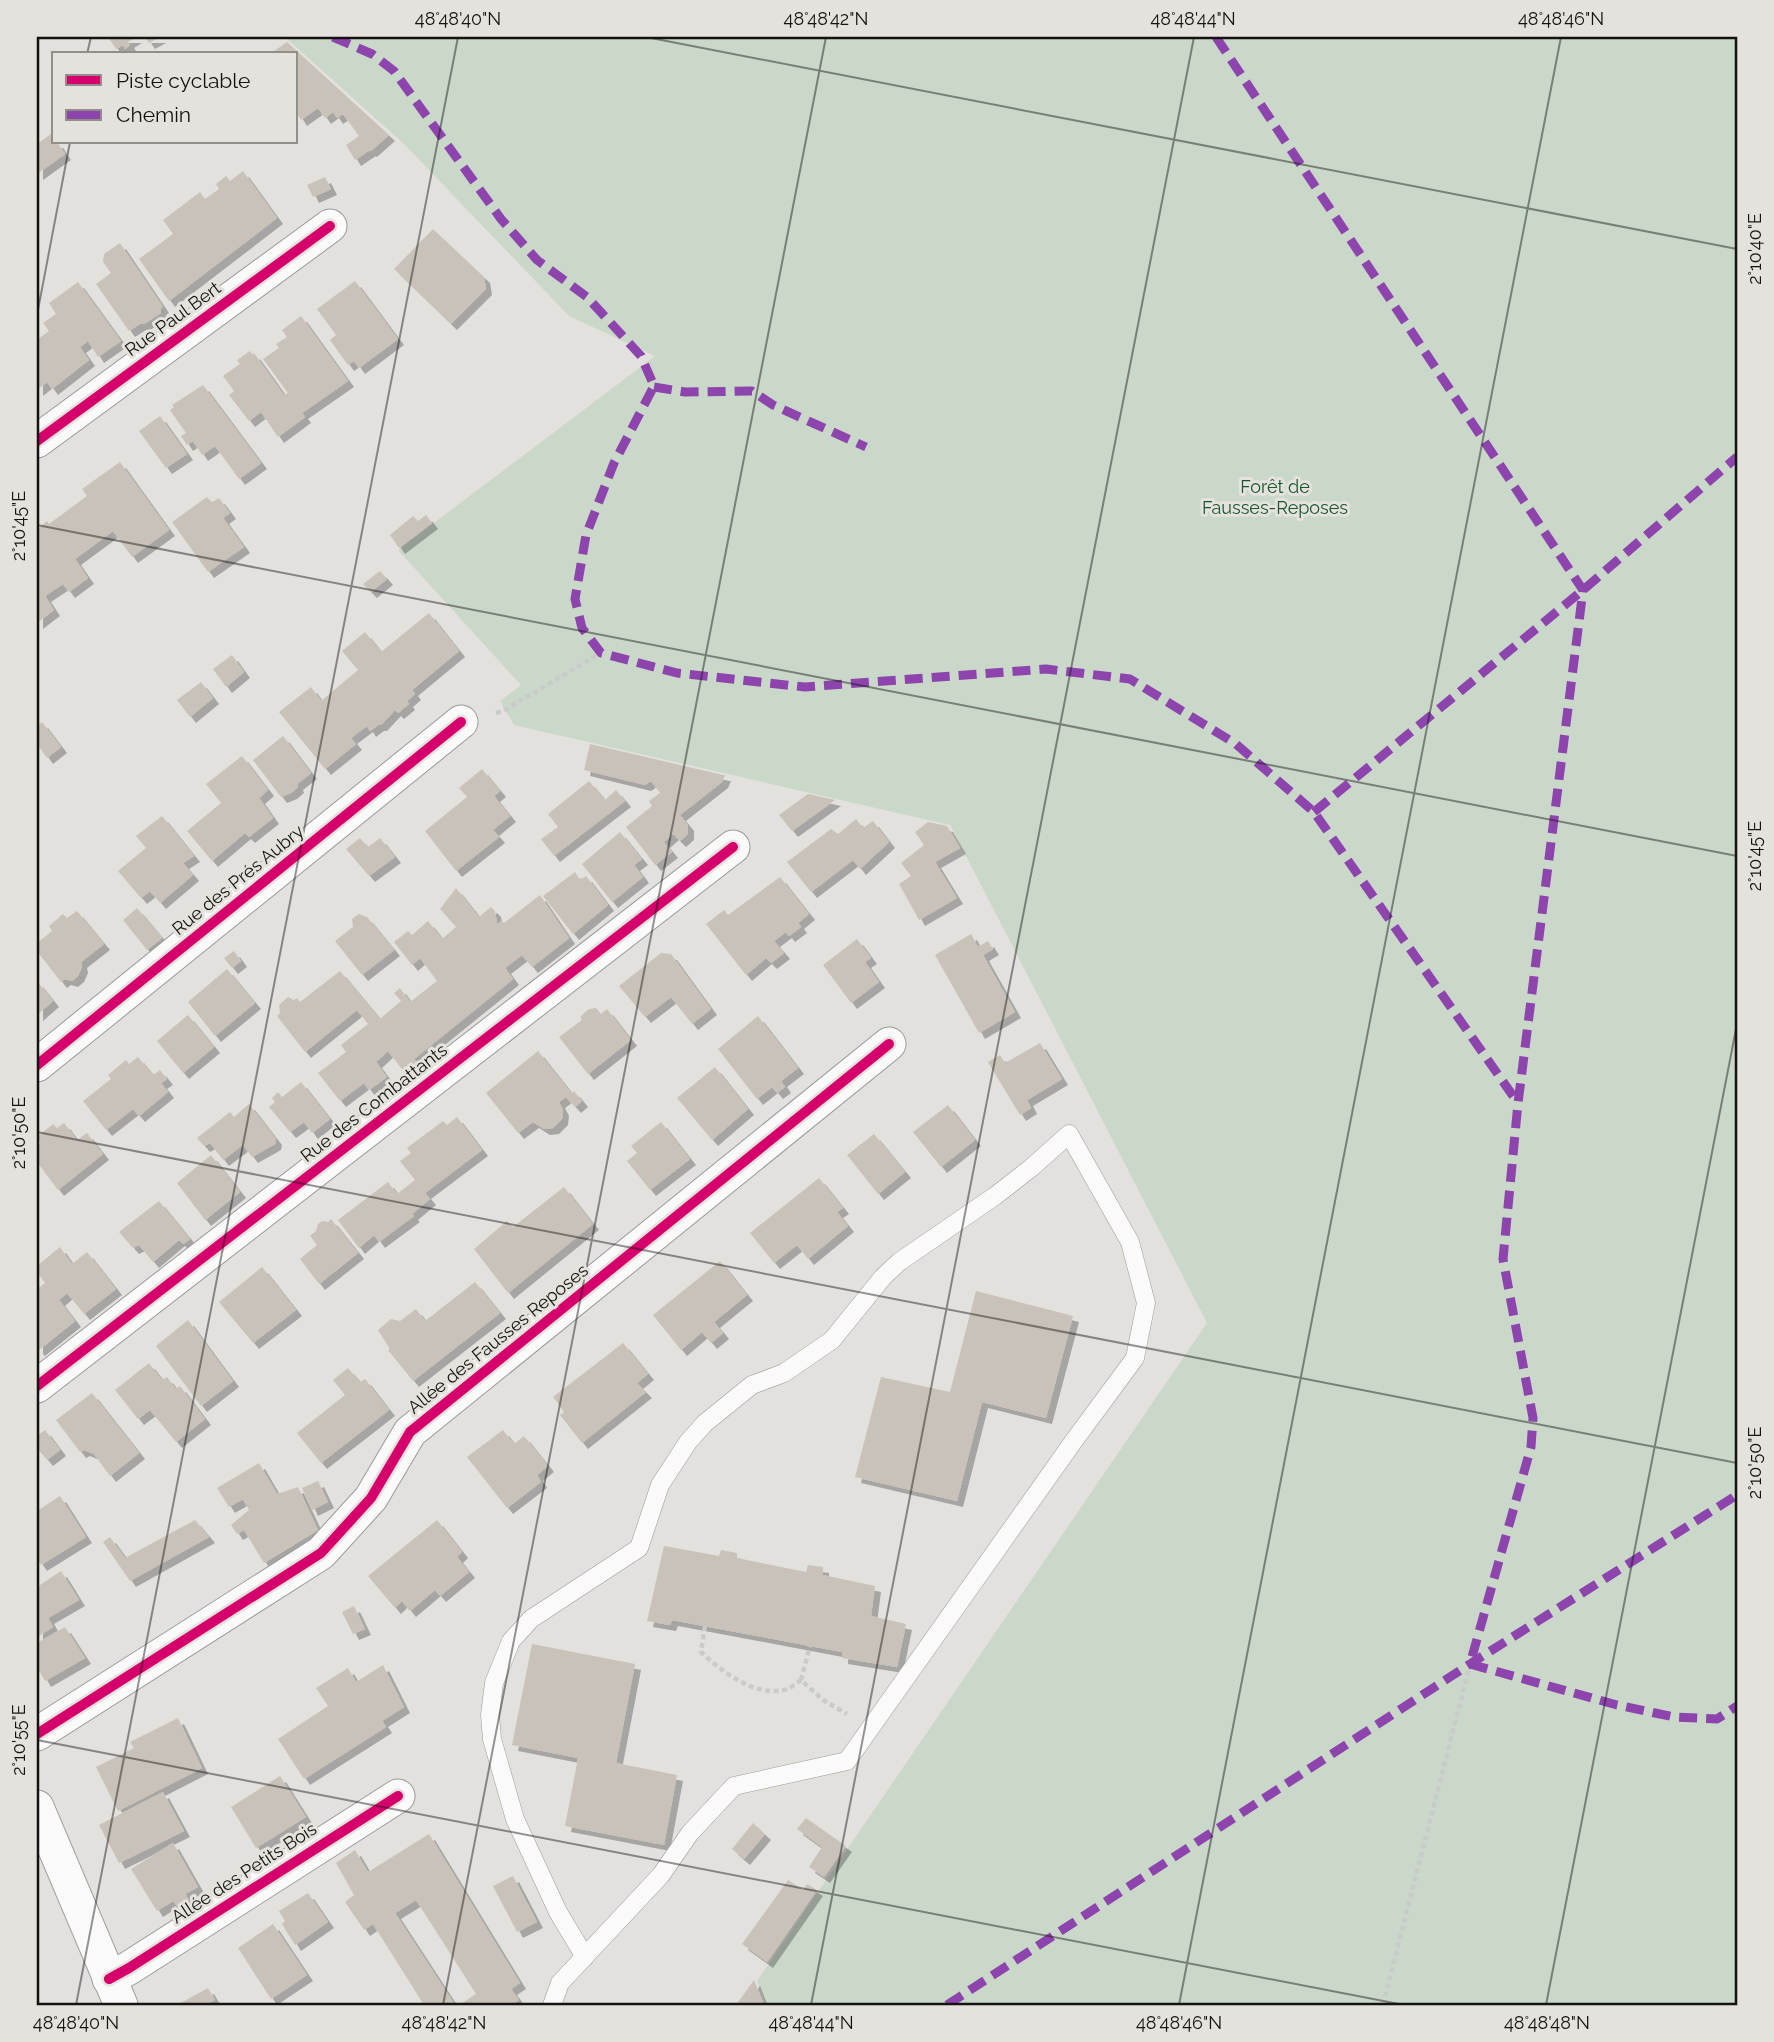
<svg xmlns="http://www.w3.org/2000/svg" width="1774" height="2042" font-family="Raleway,sans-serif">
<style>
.green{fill:#cad8ca}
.building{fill:#c9c2b8;filter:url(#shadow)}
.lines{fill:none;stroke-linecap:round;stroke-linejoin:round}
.lane-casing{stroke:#9c9a98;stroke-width:19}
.street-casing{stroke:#9c9a98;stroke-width:35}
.path{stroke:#cacaca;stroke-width:4.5;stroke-dasharray:5 3.5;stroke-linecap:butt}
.lane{stroke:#fbfafa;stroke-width:18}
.street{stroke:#fbfafa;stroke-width:33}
.quiet{stroke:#8e44ad;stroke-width:9;stroke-dasharray:18 9;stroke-linecap:butt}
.cycleway-casing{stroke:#e5e1dc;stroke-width:15}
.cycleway{stroke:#d6006c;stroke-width:10}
.ticks{fill:none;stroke:#141311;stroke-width:2;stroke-opacity:0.45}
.labels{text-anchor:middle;stroke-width:6;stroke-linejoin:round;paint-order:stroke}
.street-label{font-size:18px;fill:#141311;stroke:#e5e1dc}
.park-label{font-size:18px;fill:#16582d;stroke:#e5e1dc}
.neatline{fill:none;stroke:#141311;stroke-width:2.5}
.ticks-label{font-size:18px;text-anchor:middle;fill:#141311}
</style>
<defs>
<filter id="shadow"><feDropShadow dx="6" dy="6" stdDeviation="0" flood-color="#0004"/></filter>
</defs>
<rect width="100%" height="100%" fill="#e3e1de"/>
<polygon class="green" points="285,37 1737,37 1737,2005 767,2005 757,1981 1207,1323 950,825 514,725 500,701 521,685 398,550 655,356 569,316 405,145"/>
<g class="building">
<polygon points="108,37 136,37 128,42 130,45 125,49 123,45 116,49"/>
<polygon points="145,37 160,37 149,43"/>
<polygon points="287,42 389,135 371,151 370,150 355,160 346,145 359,136 343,114 337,118 333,112 325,118 318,108 301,120 296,112 296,54 270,54"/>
<polygon points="51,134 54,142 57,142 65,154 37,174 37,144"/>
<polygon points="243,171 277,218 169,301 139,259 173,234 163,220 200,192 205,199 219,189 216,184 226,176 230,181"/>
<polygon points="325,177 331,189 313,197 307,185"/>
<polygon points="433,229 484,277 486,289 451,324 394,269"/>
<polygon points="120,243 163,307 160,309 161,313 144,324 140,324 129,331 96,284 111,273 103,262 104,254"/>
<polygon points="355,281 398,339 359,368 354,361 348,365 330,340 336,335 317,309"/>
<polygon points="78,282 121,341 98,357 88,341 80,347 89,360 52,389 47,382 37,390 37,340 49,331 43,323 56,314 49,303"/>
<polygon points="301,316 348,381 302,413 305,417 278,437 261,412 249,421 229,395 234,391 223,376 240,364 237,360 250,351 253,355 254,353 284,395 288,393 263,359 279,348 276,344 287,337 282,330"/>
<polygon points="203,385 261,463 239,479 215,446 202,455 193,441 187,445 181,436 186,433 170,410 174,407 172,405"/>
<polygon points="160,416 187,454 166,468 139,431"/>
<polygon points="120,462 169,530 132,557 113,531 75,559 88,578 69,592 63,584 45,596 54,610 37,623 37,530 47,521 49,524 87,496 82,489"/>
<polygon points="207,497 212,502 219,498 230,513 223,518 244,547 208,572 172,522"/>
<polygon points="426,515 432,523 399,548 390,535 413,516 418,521"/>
<polygon points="380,571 387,579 371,592 363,584"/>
<polygon points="429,613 459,651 412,690 415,694 407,701 409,704 398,713 395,710 381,725 378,725 370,731 367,726 351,738 356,744 325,769 279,712 311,687 321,701 358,670 342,651 365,632 381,652"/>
<polygon points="232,655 244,672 226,687 213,669"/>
<polygon points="201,682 213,698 190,717 177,700"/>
<polygon points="42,722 61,747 47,758 37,744 37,727"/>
<polygon points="283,736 311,773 297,784 298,787 291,793 281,797 253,760"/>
<polygon points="590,744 723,775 725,775 722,782 680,815 688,825 688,834 680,841 673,834 664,842 672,852 655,865 626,827 652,806 649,801 660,793 651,781 645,785 584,770"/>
<polygon points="242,756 268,790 259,798 273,818 249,837 245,833 212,861 187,831 221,803 206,784"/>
<polygon points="482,769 500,791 494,796 510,816 493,830 499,837 456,871 425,831 467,797 459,788"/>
<polygon points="589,781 605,800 616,790 625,801 554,856 541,839 558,827 548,814"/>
<polygon points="808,794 835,800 792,831 779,815"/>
<polygon points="162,816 194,856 183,863 193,875 160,903 150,891 141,898 118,871 146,848 136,836"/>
<polygon points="856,819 863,828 873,821 889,842 860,869 853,860 811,892 787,862 831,829 838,834"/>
<polygon points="928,822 947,826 960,848 935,862 957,898 919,920 899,884 911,876 901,863 924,845 915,832"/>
<polygon points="620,832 642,859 634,865 643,877 612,902 582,864"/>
<polygon points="360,838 368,847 380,838 395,857 369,876 346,849"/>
<polygon points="575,872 580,880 586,876 608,905 573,934 543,896"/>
<polygon points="780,877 809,914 798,923 801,927 789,936 786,932 774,941 784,953 771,963 766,958 746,975 706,924 724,910 728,915"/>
<polygon points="456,888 479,917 491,907 495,911 497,924 502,921 504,923 540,895 569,938 532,967 522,955 505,968 513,979 414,1059 420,1067 408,1077 388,1051 376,1062 387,1077 369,1090 364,1083 340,1101 318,1073 346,1052 341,1045 368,1024 357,1010 305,1052 277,1016 280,1013 279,1005 288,997 294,1000 297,998 300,1002 340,971 380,1019 401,1001 394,993 400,988 410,1002 437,981 420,958 412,965 394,942 408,931 412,935 428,921 442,939 456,927 440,909"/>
<polygon points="137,908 162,938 147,950 123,920"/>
<polygon points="77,911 104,944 81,962 82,967 78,976 72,981 65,979 61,982 37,951 37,943 52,931 49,926 63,914 67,918"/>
<polygon points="359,914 367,917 394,950 362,975 335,941 353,927 352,919"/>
<polygon points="971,934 978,947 988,941 993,949 983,955 1015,1012 979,1033 935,955"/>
<polygon points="857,939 871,958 865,962 879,982 851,1003 823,965"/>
<polygon points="234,951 241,961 232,968 224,958"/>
<polygon points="661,953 671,954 711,1009 692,1024 671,997 645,1017 619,986"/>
<polygon points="227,969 255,1003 215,1036 188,1002"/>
<polygon points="37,981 53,1001 37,1015"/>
<polygon points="596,1008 601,1014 607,1009 631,1040 588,1074 559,1037 582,1020 580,1017 589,1009"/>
<polygon points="188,1015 214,1047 183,1073 157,1041"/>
<polygon points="758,1016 798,1068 781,1081 785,1087 777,1093 772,1087 757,1099 718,1049"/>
<polygon points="1040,1043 1062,1079 1027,1100 1031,1108 1020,1115 988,1062 1000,1055 1005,1063"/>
<polygon points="538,1051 571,1093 574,1091 582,1101 575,1107 566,1097 559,1102 563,1110 562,1119 553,1128 544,1129 533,1122 518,1133 486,1093"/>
<polygon points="138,1057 153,1075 160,1070 167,1079 161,1083 168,1092 139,1116 133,1109 106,1130 83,1101 111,1079 108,1075 126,1060 129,1064"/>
<polygon points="715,1067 748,1109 712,1140 677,1098"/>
<polygon points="301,1082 330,1119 312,1133 304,1122 290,1132 269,1107 275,1102 272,1098 278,1092 282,1097"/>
<polygon points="249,1104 276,1139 275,1144 252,1157 243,1145 223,1160 210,1143 204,1146 197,1138 230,1112 234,1117"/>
<polygon points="948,1105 975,1140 941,1167 913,1132"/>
<polygon points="457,1117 482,1150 425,1193 430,1199 412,1214 414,1216 379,1242 374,1235 359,1248 338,1220 388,1182 397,1194 415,1180 400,1161 411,1153 407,1148 443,1121 447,1125"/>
<polygon points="661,1122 690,1159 650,1190 627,1161 637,1153 631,1146"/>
<polygon points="64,1123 77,1140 87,1133 103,1154 58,1190 37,1162 37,1147 40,1143 37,1137 53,1124 57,1128"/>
<polygon points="874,1134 905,1172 878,1194 847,1155"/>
<polygon points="211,1155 240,1192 205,1220 177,1183"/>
<polygon points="819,1178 843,1208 837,1212 848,1226 808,1259 797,1245 774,1263 750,1233"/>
<polygon points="564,1187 593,1224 508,1293 474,1249 507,1221 513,1227"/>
<polygon points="159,1201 190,1239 183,1244 179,1240 153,1262 139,1245 133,1248 119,1232"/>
<polygon points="331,1219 358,1253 319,1284 300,1259 317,1245 310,1236 316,1231 318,1224 322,1221 328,1222"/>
<polygon points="60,1247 72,1264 87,1252 116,1289 84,1314 67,1293 59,1300 75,1321 39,1350 37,1348 37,1289 45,1283 37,1272 37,1266"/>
<polygon points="720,1261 747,1295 714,1322 723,1333 711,1343 702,1332 681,1350 653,1315"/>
<polygon points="262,1267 296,1310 253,1343 219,1302"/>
<polygon points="475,1282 500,1313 413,1381 388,1350 390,1349 378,1330 391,1319 400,1321 416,1309 425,1321"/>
<polygon points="976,1291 1073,1316 1046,1418 982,1402 957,1501 855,1477 881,1377 950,1392"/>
<polygon points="188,1320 233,1381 201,1406 156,1346"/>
<polygon points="623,1343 648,1374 637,1383 646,1392 582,1443 560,1415 564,1412 553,1397"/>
<polygon points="149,1363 162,1380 167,1377 176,1389 180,1386 205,1419 176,1442 150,1410 138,1419 115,1390"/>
<polygon points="348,1368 360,1382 365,1379 389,1410 321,1463 297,1433 345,1395 333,1380"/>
<polygon points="92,1393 139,1453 110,1476 94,1454 84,1450 80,1452 56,1420"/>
<polygon points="45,1430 60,1450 47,1460 37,1448 37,1436"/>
<polygon points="503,1430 514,1444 524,1436 548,1466 537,1475 541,1482 507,1508 467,1457"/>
<polygon points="259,1463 277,1494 298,1487 318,1530 264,1563 244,1530 237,1534 231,1525 249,1510 243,1499 229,1507 217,1488"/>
<polygon points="318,1481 328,1502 312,1510 302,1488"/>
<polygon points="60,1496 86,1537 41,1565 37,1559 37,1511"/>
<polygon points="195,1520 209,1537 130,1581 103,1542 110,1537 125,1558"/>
<polygon points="437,1520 462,1552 457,1557 469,1572 440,1596 435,1590 410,1611 402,1601 395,1608 368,1576"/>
<polygon points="664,1546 719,1556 721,1550 737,1553 737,1558 806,1572 808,1565 823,1567 823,1575 875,1586 871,1616 906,1624 897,1667 842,1658 842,1652 672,1620 670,1625 647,1621"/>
<polygon points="61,1571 79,1600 48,1618 53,1627 37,1637 37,1587"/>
<polygon points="354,1606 365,1629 353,1634 342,1612"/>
<polygon points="65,1627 85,1658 45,1681 37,1667 37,1643"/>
<polygon points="532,1644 635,1664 616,1763 677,1775 664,1845 565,1826 578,1758 512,1745"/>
<polygon points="383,1665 404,1707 382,1721 386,1727 304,1779 278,1739 328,1706 316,1688 348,1668 356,1682"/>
<polygon points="178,1718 202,1768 118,1811 96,1767 134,1748 130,1742"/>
<polygon points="280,1776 306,1817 256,1848 231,1807"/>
<polygon points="163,1792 184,1831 119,1863 99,1825"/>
<polygon points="806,1818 846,1846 824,1877 809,1867 822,1847 797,1829"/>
<polygon points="753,1823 765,1834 744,1859 732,1849"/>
<polygon points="429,1834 520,1983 511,1989 519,2000 511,2005 459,2005 476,1994 416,1900 395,1913 455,2005 424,2005 373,1924 364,1930 345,1902 354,1895 336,1863 355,1850 368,1872"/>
<polygon points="173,1843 198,1887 185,1894 189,1900 178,1907 173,1901 157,1911 131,1869"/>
<polygon points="513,1876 537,1922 517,1932 493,1886"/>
<polygon points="788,1880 803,1890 807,1884 817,1890 767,1962 742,1944"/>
<polygon points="308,1893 328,1922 295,1945 282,1924 285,1921 279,1911"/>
<polygon points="273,1924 307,1975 271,1999 238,1948"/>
<polygon points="754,1980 764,2005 736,2005"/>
<polygon points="208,1988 215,2000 206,2005 177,2005"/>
</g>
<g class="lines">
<g class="lane-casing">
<polyline id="lane" points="552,2005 560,1983 661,1875 690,1833 734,1786 847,1761 1073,1442 1135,1358 1146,1303 1130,1242 1069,1134 1031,1168 995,1196 899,1262 883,1277 832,1340 784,1373 752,1385 705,1423 688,1442 660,1485 639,1548 531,1619 511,1641 494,1683 490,1715 492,1739 515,1819 558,1912 585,1957"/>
</g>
<g class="street-casing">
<g id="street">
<polyline points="37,441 330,226"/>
<polyline points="37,1065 461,722"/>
<polyline points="37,1386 733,847"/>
<polyline points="37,1734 321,1553 371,1498 410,1432 889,1044"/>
<polyline points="37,1807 121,2005"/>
<polyline points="109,1979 129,1968 398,1796"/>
</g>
</g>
<g class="path">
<polyline points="496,713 503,711 601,653"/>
<path d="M705 1626 701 1652C721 1671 757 1699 787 1689 792 1687 797 1683 801 1680L823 1700 847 1714"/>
<polyline points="801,1680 810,1646"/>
<polyline points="1383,2005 1470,1664"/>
</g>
<use href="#lane" class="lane"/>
<use href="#street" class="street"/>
<g class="quiet">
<polyline points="333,37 372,54 394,71 501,219 537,260 587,297 641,356 654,386 614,463 586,535 575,599 582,628 601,653 677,673 805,687 1046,669 1130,679 1236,744 1314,812 1518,1103"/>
<polyline points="1216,37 1583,590 1518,1103 1503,1259 1533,1418 1531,1447 1470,1664"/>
<polyline points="654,387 685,392 752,391 773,405 866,447"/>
<polyline points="1314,812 1583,590 1737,457"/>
<polyline points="1470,1664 1617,1705 1674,1717 1717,1719 1737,1706"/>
<polyline points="947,2005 1470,1664 1737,1495"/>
</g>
<g class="cycleway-casing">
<g id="cycleway">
<polyline points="37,441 330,226"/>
<polyline points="37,1065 461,722"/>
<polyline points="37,1386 733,847"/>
<polyline points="37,1734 321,1553 371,1498 410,1432 889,1044"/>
<polyline points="109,1979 129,1968 398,1796"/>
</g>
</g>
<use href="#cycleway" class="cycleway"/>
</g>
<path class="ticks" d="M646 37 1737 249M87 54 91 37M37 315 70 142M37 525 1737 856M37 1132 1737 1463M37 1740 1404 2005M76 2005 458 37M443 2005 826 37M811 2005 1194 37M1179 2005 1561 37M1546 2005 1737 1024"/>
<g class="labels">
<g class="street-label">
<text transform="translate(173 319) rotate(-36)" y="6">Rue Paul Bert</text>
<text transform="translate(238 880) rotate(-39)" y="6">Rue des Prés Aubry</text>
<text transform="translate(374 1103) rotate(-38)" y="6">Rue des Combattants</text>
<text transform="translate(498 1339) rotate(-39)" y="6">Allée des Fausses Reposes</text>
<text transform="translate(244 1873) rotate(-33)" y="6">Allée des Petits Bois</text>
</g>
<g class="park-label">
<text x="1275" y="493">Forêt de<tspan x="1275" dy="21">Fausses-Reposes</tspan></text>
</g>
</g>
<rect width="1774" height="2042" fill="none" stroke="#e5e1dc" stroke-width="77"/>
<rect x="52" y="52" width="245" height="91" fill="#e5e1dc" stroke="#918f8b" stroke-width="2"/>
<rect x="66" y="75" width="35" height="10" fill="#d6006c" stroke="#918f8b" stroke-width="2"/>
<text x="116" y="88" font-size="21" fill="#141311">Piste cyclable</text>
<rect x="66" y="110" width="35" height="10" fill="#8e44ad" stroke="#918f8b" stroke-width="2"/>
<text x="116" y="122" font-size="21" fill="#141311">Chemin</text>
<rect x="38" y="38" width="1698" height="1966" class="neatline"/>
<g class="ticks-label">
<text x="458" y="25">48°48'40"N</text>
<text x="826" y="25">48°48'42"N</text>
<text x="1193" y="25">48°48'44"N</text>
<text x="1561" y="25">48°48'46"N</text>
<text transform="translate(1755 249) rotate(-90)" y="6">2°10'40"E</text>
<text transform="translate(19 526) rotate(-90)" y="6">2°10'45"E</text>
<text transform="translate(1755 856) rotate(-90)" y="6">2°10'45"E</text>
<text transform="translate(19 1133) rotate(-90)" y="6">2°10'50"E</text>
<text transform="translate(1755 1463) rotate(-90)" y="6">2°10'50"E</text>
<text transform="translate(19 1740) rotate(-90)" y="6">2°10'55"E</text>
<text x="76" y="2029">48°48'40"N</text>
<text x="444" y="2029">48°48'42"N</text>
<text x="811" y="2029">48°48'44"N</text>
<text x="1179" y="2029">48°48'46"N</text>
<text x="1547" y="2029">48°48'48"N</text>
</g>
</svg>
